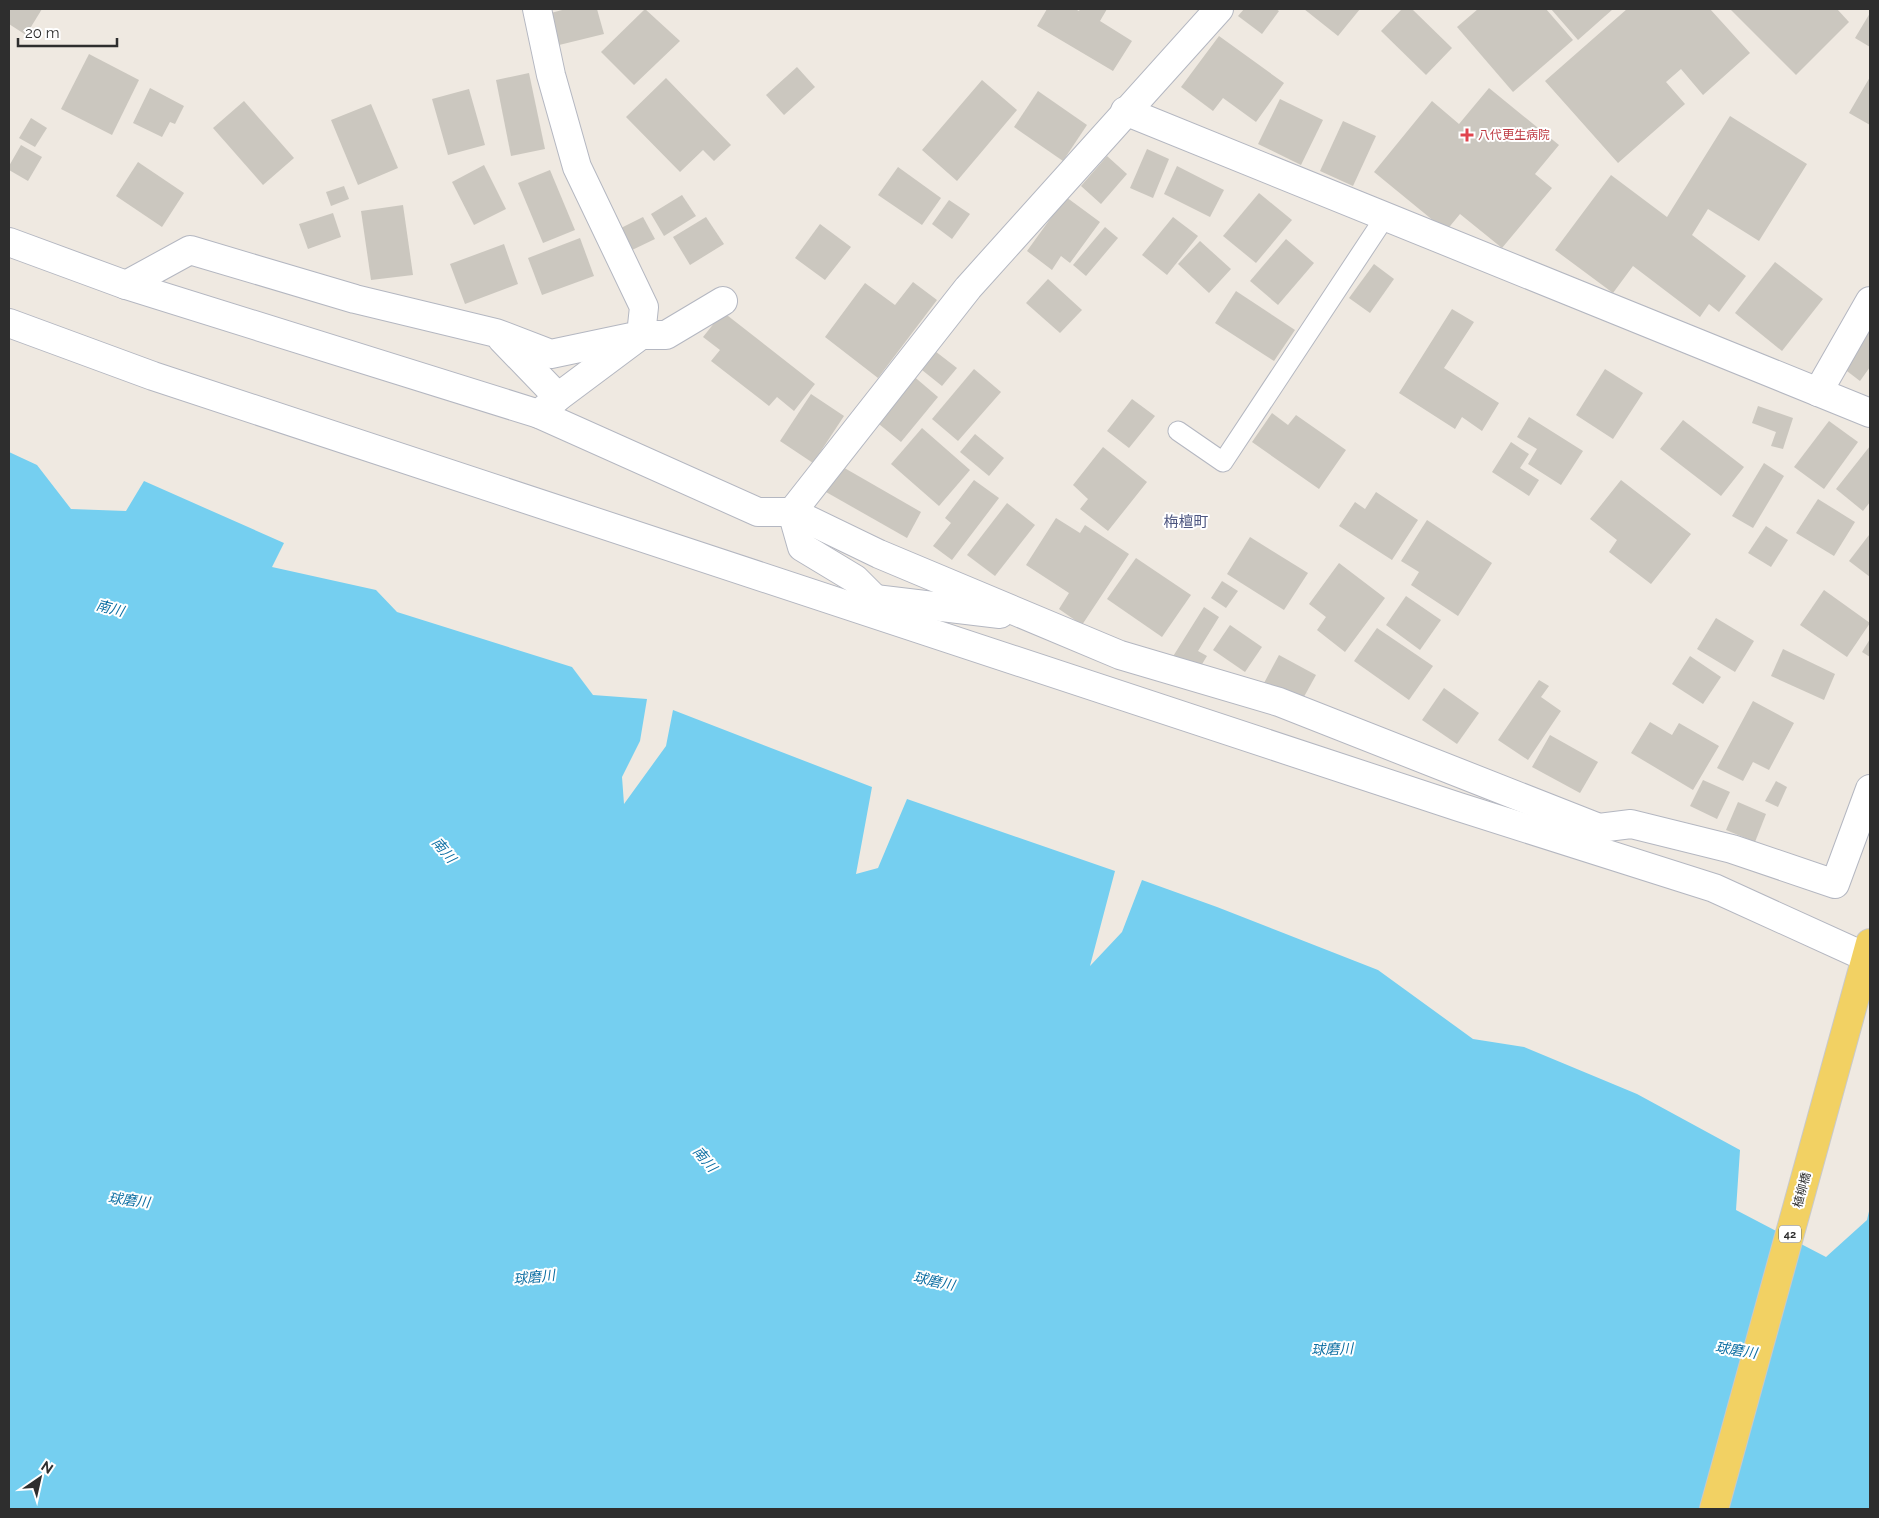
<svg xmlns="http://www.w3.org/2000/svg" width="1879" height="1518" font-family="Raleway,'Noto Sans JP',sans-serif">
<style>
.water{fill:#75cff0}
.building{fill:#cbc7bf}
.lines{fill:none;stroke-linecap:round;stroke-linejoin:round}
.service-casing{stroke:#b4b7c1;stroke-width:21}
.minor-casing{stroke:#b4b7c1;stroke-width:30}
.primary-casing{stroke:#c9c9c9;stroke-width:30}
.service{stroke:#fff;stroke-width:19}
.minor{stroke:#fff;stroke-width:28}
.primary{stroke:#f2d163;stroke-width:28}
.health-dot{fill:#e0444e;stroke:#fff;stroke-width:2}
.labels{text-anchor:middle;stroke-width:4;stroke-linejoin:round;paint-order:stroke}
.shield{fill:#fff;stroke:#6d6d6d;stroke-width:1}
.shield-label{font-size:11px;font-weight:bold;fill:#2e2e2e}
.health-label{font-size:12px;fill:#be3a42;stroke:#fff;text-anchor:start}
.street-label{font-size:12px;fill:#2e2e2e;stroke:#fff}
.water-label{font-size:14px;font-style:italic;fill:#0d6fa3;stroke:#fff}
.quarter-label{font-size:15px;fill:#4d5680;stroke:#fff}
</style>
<rect width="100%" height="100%" fill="#efe9e1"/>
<polygon class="water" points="9,452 37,465 71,509 126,511 144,481 284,543 272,567 376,590 397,612 572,667 593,695 647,699 640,741 622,777 624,804 666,746 673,710 872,787 856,874 878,868 907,799 1115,871 1090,966 1122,932 1142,880 1217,907 1378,970 1473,1039 1524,1047 1637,1094 1740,1150 1736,1210 1826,1257 1867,1220 1870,1207 1870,1509 9,1509"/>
<g class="building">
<polygon points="9,9 42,9 26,35 9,24"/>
<polygon points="566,9 597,9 604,34 555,46 547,14"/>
<polygon points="645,9 680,41 634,85 601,52"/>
<polygon points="1047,9 1075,9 1079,11 1080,9 1107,9 1100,21 1132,41 1113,71 1037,26"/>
<polygon points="1244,9 1276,9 1279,11 1262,34 1238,16"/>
<polygon points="1304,9 1360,9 1338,36"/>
<polygon points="1402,9 1412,9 1452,48 1426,75 1381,31"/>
<polygon points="1478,9 1546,9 1573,40 1513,92 1457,27"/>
<polygon points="1551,9 1613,9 1578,40"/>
<polygon points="1627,9 1710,9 1750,53 1703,95 1681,69 1666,82 1685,104 1618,163 1545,81"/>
<polygon points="1730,9 1837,9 1849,22 1796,75"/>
<polygon points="1870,13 1870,47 1855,38"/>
<polygon points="1219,36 1284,83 1256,122 1223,98 1213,111 1181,87"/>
<polygon points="89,54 139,80 112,135 61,109"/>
<polygon points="797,67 815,87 784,115 766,95"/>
<polygon points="529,73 545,149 511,156 496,80"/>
<polygon points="1870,77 1870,125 1849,113"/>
<polygon points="666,78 731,145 714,161 703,150 680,172 626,117"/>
<polygon points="982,80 1017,110 957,181 922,150"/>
<polygon points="150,88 184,106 175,124 170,122 162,137 133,123"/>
<polygon points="1489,88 1559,145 1535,174 1552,188 1502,248 1460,214 1446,231 1374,172 1432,101 1459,124"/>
<polygon points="469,89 485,145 448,155 432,99"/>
<polygon points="1038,91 1087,125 1063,161 1014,127"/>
<polygon points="1280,99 1323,120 1301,165 1258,144"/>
<polygon points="244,101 294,158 263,185 213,128"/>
<polygon points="371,104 398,168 358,185 331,120"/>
<polygon points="1730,116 1807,164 1759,241 1708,209 1692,235 1746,276 1719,312 1709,304 1700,317 1633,266 1613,293 1555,250 1611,175 1667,217"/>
<polygon points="31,118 47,128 35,147 19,138"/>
<polygon points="1343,121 1376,136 1353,186 1320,171"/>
<polygon points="21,145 42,157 28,181 9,170 9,166"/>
<polygon points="1147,149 1169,159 1153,198 1130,188"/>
<polygon points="1107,156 1127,174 1101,204 1081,186"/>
<polygon points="138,162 184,193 162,227 116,196"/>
<polygon points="484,165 506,209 474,225 452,182"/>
<polygon points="1177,166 1224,190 1210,217 1164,194"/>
<polygon points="898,167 941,198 922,225 878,195"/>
<polygon points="550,170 575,230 543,243 518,183"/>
<polygon points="344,186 349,199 331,206 326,192"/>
<polygon points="1259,193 1292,220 1256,263 1223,236"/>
<polygon points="682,195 696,216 664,236 651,214"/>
<polygon points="1066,197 1100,222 1070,263 1061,256 1052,270 1027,251"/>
<polygon points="949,200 970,214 952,239 932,224"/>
<polygon points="403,205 413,275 371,280 361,211"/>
<polygon points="333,213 341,237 308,249 299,224"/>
<polygon points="643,217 655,239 630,251 619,229"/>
<polygon points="706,217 724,244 690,265 673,237"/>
<polygon points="1173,217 1198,236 1167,275 1142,255"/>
<polygon points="820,224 851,247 825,280 795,258"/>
<polygon points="1105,227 1118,238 1086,276 1073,265"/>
<polygon points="580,238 594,276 542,295 528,258"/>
<polygon points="1286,239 1314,263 1278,305 1250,281"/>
<polygon points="1200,241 1231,269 1209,293 1178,264"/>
<polygon points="504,244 518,284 465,304 450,264"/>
<polygon points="1775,262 1823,299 1782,351 1735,313"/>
<polygon points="1374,264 1394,279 1370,313 1349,298"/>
<polygon points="1048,279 1082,310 1060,333 1026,303"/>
<polygon points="913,282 937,300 878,378 825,337 865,283 895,305"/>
<polygon points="1236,291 1295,330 1274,361 1215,323"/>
<polygon points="1452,309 1474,322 1444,368 1499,403 1482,431 1462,417 1455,429 1399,393"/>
<polygon points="723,312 815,384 794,411 777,397 769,406 711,361 720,350 703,337"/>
<polygon points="1866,330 1870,333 1870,367 1860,381 1839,365"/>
<polygon points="931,348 957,368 942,386 917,366"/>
<polygon points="974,369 1001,392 958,441 932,419"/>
<polygon points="1605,369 1643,393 1613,439 1576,415"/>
<polygon points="911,374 938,397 901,442 874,420"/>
<polygon points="811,394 844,416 813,463 780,441"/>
<polygon points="1132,399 1155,416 1129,448 1107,431"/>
<polygon points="1758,406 1793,418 1783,449 1771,446 1776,432 1752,423"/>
<polygon points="1272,413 1288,425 1296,415 1346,450 1319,489 1252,442"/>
<polygon points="1529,417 1583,451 1561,485 1528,464 1537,449 1517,437"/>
<polygon points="1683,420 1744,467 1721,496 1660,449"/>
<polygon points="1829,421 1858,442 1824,489 1794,467"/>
<polygon points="922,428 970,470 939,506 891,464"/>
<polygon points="975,434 1004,458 989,476 960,452"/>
<polygon points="1511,442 1529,454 1520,468 1539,480 1529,496 1492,472"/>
<polygon points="1870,446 1870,502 1863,511 1836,489"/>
<polygon points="1103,447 1147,482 1108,531 1080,509 1088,499 1073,485"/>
<polygon points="1764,463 1784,476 1753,528 1732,516"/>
<polygon points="841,466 921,512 907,538 826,492"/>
<polygon points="974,480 999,498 952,560 933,546 951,523 945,518"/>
<polygon points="1621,480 1691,534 1651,584 1609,552 1617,540 1590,519"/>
<polygon points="1376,492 1418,520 1392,560 1339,526 1355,502 1365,509"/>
<polygon points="1818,499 1855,522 1834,556 1796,533"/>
<polygon points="1007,503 1035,525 995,576 967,555"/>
<polygon points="1056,518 1080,533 1085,525 1129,554 1082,625 1059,609 1069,593 1026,565"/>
<polygon points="1427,520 1492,563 1458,616 1411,585 1419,572 1401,561"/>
<polygon points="1766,526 1788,540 1771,567 1748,553"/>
<polygon points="1869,535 1870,536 1870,577 1849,561"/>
<polygon points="1250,537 1308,573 1284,610 1227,574"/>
<polygon points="1136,558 1191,595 1162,637 1107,599"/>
<polygon points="1339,563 1385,598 1345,652 1317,630 1326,617 1309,604"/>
<polygon points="1222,581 1238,591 1226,608 1211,598"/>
<polygon points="1824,590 1870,623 1847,657 1800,625"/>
<polygon points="1406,596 1441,620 1420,650 1386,625"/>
<polygon points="1204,607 1219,617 1198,651 1207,656 1196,674 1172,658"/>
<polygon points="1716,618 1754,641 1735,672 1697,649"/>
<polygon points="1230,625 1262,647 1245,672 1213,650"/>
<polygon points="1377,628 1433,666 1409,700 1354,661"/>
<polygon points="1870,639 1870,657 1862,652"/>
<polygon points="1783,649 1835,674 1824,700 1771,676"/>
<polygon points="1279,655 1316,675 1300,704 1264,683"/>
<polygon points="1690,656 1721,677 1703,704 1672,684"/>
<polygon points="1539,680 1549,686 1541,697 1561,711 1528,760 1498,740"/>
<polygon points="1444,688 1479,713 1457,744 1422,720"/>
<polygon points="1753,701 1794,723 1769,770 1753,762 1743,781 1717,768"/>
<polygon points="1650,722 1672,735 1679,723 1719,746 1693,790 1631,753"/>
<polygon points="1550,735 1598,762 1580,793 1532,767"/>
<polygon points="1703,780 1730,792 1717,819 1690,806"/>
<polygon points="1776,781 1787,787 1778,807 1765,801"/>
<polygon points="1738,802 1766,814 1755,842 1726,830"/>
</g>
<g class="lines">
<g class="service-casing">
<polyline id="service" points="1178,431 1223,462 1385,217"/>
</g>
<g class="minor-casing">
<g id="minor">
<polyline points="1125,111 1870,413"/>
<polyline points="9,242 126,285 539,414 758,512 792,512 968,288 1219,9"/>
<polyline points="126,285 190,250 355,299 496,333 551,354 641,335 644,307 577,167 551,75 537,9"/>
<polyline points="9,323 153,376 1459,807 1714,888 1870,959"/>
<polyline points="502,339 558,397"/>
<polyline points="1818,392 1870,301"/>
<polyline points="539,414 558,397 641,335 666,335 723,301"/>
<polyline points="792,512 879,554 1120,655 1279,702 1599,828 1631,824 1732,849 1835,884 1870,789"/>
<polyline points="792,512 802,547 855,579 888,612"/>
<polyline points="875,599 1000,614"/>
</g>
</g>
<g class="primary-casing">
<polyline id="primary" points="1714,1509 1870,943"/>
</g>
<use href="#service" class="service"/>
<use href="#minor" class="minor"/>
<use href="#primary" class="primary"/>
</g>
<path class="health-dot" d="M1464.5 127.5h5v5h5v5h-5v5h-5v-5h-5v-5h5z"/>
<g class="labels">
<rect class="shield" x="1779" y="1225.5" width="22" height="17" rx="4"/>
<g class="shield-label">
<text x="1790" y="1238">42</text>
</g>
<g class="health-label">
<text x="1478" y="139">八代更生病院</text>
</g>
<g class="street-label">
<text transform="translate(1802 1190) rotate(-75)" y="4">植柳橋</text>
</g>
<g class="water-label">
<text transform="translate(110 608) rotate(15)" y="5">南川</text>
<text transform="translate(444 850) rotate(50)" y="5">南川</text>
<text transform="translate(705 1159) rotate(50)" y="5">南川</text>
<text transform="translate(129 1200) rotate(7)" y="5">球磨川</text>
<text transform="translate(534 1277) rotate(-6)" y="5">球磨川</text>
<text transform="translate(934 1281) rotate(12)" y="5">球磨川</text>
<text transform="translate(1332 1349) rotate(-2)" y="5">球磨川</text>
<text transform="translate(1736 1350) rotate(9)" y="5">球磨川</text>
</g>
<g class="quarter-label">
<text x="1186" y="527">栴檀町</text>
</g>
</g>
<rect width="1879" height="1518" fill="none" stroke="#2e2e2e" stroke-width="20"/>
<g transform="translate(40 1478) rotate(34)" stroke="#ffffff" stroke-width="4" paint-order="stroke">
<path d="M0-4L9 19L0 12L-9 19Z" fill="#2e2e2e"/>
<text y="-8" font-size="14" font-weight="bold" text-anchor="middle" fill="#2e2e2e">N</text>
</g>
<path d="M18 38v8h99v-8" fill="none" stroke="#2e2e2e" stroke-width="2.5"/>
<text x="25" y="38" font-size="15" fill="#2e2e2e" stroke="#ffffff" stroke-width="4" paint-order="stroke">20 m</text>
</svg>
